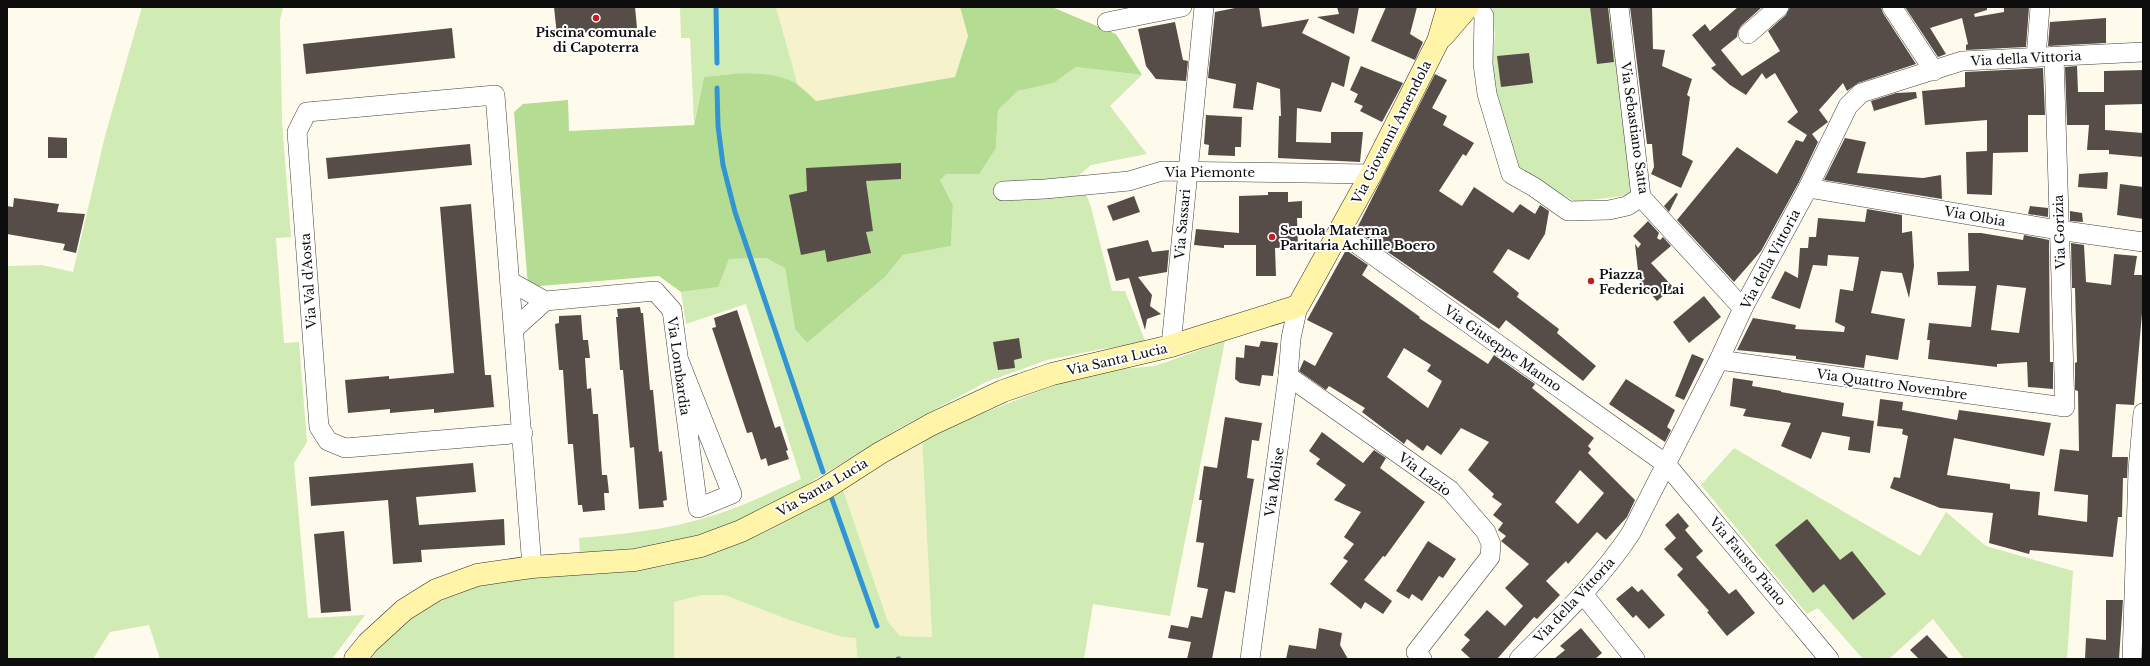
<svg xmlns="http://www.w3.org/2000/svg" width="2150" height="666" font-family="'Libre Baskerville',serif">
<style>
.farmland{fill:#f6f2cb}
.green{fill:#d1ebb4}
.forest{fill:#b5dc93}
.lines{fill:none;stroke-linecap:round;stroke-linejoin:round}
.stream{stroke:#3295d3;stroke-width:5}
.building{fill:#564d48;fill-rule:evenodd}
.street-casing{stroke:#404040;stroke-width:20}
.secondary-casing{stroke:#2f2f2f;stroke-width:23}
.street{stroke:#fff;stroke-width:19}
.secondary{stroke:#fff4a7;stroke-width:22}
.poi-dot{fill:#c31e28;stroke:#fff;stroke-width:1.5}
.labels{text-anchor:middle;stroke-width:4;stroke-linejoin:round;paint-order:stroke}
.poi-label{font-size:13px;font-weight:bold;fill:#0d0d0d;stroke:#fff;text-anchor:start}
.street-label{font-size:13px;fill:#0d0d0d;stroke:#fff}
</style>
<rect width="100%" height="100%" fill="#fffbec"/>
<g class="farmland">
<polygon points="776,7 960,7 968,36 955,77 815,101 798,86"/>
<polygon points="922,437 932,637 900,636 888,622 842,487"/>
<polygon points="702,595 725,595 789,620 842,637 856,638 857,659 674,659 674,602"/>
</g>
<g class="green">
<polygon points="142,7 283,7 280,20 282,121 291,237 276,238 284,343 299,342 307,442 294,463 308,618 365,615 332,659 160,659 149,625 110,632 93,659 7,659 7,266 42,265 73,272 105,136"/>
<path d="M680 7H776L798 86C772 67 734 74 704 77L694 124 690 38H681Z"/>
<polygon points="1492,7 1613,7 1634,185 1629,195 1575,202 1520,169 1506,135 1491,82 1495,33"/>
<path d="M1076 67 1142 75 1110 106 1147 154 1091 165 1079 175 1091 207 1112 291H1125L1146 343 1102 349 1047 360 986 382 898 429 814 480 777 505 724 529 661 548 580 555 579 538C616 535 654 531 690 522 729 513 765 495 801 479L746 304 686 324 681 292 717 287 729 259 766 258 785 268 795 329 807 343 885 277 903 255 951 246 953 205 940 180 945 174 996 148 998 110 1018 91 1054 83Z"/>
<polygon points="1225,341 1170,616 1093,604 1084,659 857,659 856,638 842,637 789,620 725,595 702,595 674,602 674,659 368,659 403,623 430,605 482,583 505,580 597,574 665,566 748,539 842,487 888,622 900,636 932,637 922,437 1060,383 1121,369 1155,366"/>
<polygon points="1734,448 1920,556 1946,512 1986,546 2073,571 2067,659 1964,659 1933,619 1889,659 1863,659 1818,608 1807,614 1701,485"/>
</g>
<path class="forest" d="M960 7H1052L1116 34 1142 75 1076 67 1054 83 1018 91 998 110 996 148 979 174H946L940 180 953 205 951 246 903 255 885 277 807 343 795 329 785 268 766 258 729 259 718 287 681 292 659 276 528 287 514 112 523 104 568 100 569 131 694 125 704 77C731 74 762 69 789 80 799 84 808 94 816 101L955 77 968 36Z"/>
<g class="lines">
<g class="stream">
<polyline points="716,7 717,63"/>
<polyline points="717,88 718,126 723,165 735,212 823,472"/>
<polyline points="832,499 877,626"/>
<polyline points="898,659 899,659"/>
</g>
</g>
<g class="building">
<polygon points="554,7 635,7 637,28 557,35"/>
<polygon points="1240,7 1259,7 1262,27 1309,19 1302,33 1350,57 1344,87 1332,82 1321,112 1297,108 1296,142 1331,143 1331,132 1363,132 1360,162 1278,158 1279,116 1281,116 1280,89 1257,82 1253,110 1233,108 1236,84 1208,78 1215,12"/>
<polygon points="1337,7 1359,7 1354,34 1317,17 1339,14"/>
<polygon points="1386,7 1417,7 1410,34 1423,42 1415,60 1371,41"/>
<polygon points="1590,7 1608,7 1614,62 1597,64"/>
<polygon points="1630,7 1652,7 1653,49 1665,50 1662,66 1692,79 1687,95 1690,97 1682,155 1693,161 1681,188 1651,174 1654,167 1652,144 1647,144"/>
<polygon points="1738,7 1762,7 1741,26 1738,31 1737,37 1721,50 1742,76 1780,51 1768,31 1786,15 1790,7 1881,7 1883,13 1916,64 1858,83 1847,91 1843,83 1819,110 1828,122 1812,134 1818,142 1799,182 1761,251 1734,282 1677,220 1737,147 1777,174 1796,140 1803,142 1807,135 1787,122 1798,112 1775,73 1766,79 1762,73 1746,95 1730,85 1711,68 1716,65 1692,35 1705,24 1710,31"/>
<polygon points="1905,7 1987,7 1987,10 1974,14 1975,17 2004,12 2004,7 2029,7 2026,47 1966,50 1966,45 1968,44 1962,18 1930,28 1946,54 1938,57"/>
<polygon points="2106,18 2106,43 2048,46 2050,22"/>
<polygon points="1175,22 1183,60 1188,61 1186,81 1156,79 1146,66 1138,29"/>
<polygon points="452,28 455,58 306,74 303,44"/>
<polygon points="1529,53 1533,83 1501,87 1497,56"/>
<polygon points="1361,66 1403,83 1382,122 1360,111 1363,106 1354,102 1358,94 1350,90"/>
<polygon points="2077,66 2078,92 2104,92 2104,71 2143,70 2143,104 2105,105 2105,130 2143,133 2143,157 2109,154 2109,150 2087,150 2089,125 2067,125 2065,67"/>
<polygon points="2043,68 2045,115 2028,115 2028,152 1993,153 1992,195 1967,194 1966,152 1987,151 1987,120 1925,125 1922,91 1965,87 1965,72"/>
<polygon points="1435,74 1447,80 1432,108 1447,116 1443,125 1474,143 1466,156 1463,154 1439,191 1462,206 1474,187 1513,213 1520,204 1535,214 1540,205 1549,211 1545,234 1529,260 1508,249 1493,272 1519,293 1517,297 1559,329 1557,333 1596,366 1583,381 1506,320 1499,329 1356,230"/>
<polygon points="1916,92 1917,98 1874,111 1871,101 1896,93"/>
<polygon points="1206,115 1242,117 1241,147 1235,147 1235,156 1208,155 1209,145 1204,144"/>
<polygon points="48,137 67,138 67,158 48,158"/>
<polygon points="1845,138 1866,142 1857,173 1923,178 1941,175 1942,199 1824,180"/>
<polygon points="470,144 472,165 328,179 326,158"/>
<polygon points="901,163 901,179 866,181 873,231 866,232 871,253 827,262 825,250 801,255 789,195 807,191 806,168"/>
<polygon points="2108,172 2107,189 2078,187 2079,174"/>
<polygon points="2120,184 2143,187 2143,219 2117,215"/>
<polygon points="1268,192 1288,192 1288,202 1302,201 1302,218 1297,218 1298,247 1275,248 1276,276 1256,276 1256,245 1224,245 1224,248 1194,245 1196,229 1239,233 1239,196 1268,195"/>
<polygon points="1676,193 1678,194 1669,212 1664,206"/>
<polygon points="1134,196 1140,212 1113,221 1107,206"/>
<polygon points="14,198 59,204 57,212 85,214 76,253 63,250 65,244 7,234 7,206 13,207"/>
<polygon points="471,204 485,375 491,375 494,407 434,413 434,409 390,413 390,409 348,413 345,380 389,376 389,379 454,373 440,207"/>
<polygon points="2030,206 2048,208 2048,217 2028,214"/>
<polygon points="1867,209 1902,215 1902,233 1912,231 1914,266 1909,298 1902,273 1881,271 1871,313 1905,319 1898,360 1866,355 1864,368 1796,359 1796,356 1737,350 1753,318 1796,325 1795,329 1844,332 1845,327 1835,322 1840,289 1853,291 1859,257 1828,255 1827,266 1813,265 1800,309 1771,298 1785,271 1798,278 1800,248 1808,248 1809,237 1816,237 1818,218 1865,222"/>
<polygon points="2070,211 2082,213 2083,222 2070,221"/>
<polygon points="1648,221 1659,233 1657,238 1660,240 1663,237 1671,246 1651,263 1673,287 1657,301 1639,280 1635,244 1638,248 1641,244 1633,236"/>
<path d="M1968 233H1981L2023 240 2024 235 2049 240 2050 362H2053V389L2028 387 2027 362 1997 364V367L1928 359 1930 340H1927L1929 323 1971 327 1976 286 1938 285 1937 272 1969 271ZM1997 285 2026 288 2019 333 1991 330Z"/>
<polygon points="1148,240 1152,252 1169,250 1167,272 1138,277 1152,295 1150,306 1161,314 1147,319 1145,330 1129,278 1116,281 1107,249"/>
<polygon points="2071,243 2084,245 2086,282 2111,285 2114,254 2137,256 2134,275 2143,275 2143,302 2134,405 2116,404 2112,457 2128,457 2127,478 2123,478 2122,517 2118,517 2113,557 2030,550 2029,554 1989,543 1993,513 1940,508 1890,488 1894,477 1900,478 1908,436 1902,434 1903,429 1877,426 1880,399 1903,402 1902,410 1957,420 1959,410 2051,423 2044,456 1954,438 1947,475 2010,484 2010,489 2040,492 2038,515 2087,522 2088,495 2054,491 2060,449 2079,451 2078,391 2075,390 2075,363 2077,362 2075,288 2072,288"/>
<path d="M1346 250 1368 265 1362 275 1420 317 1419 318 1488 364 1494 355 1535 384 1532 388 1594 438 1588 446 1591 449 1588 453 1635 500 1627 517 1606 540 1597 532 1568 564 1566 561 1546 581 1560 595 1537 619 1534 617 1497 659H1471L1461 650 1470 640 1464 635 1487 610 1505 626 1523 606 1505 588 1529 564 1501 541 1506 536 1498 530 1503 523 1493 515 1502 504 1492 497 1494 494 1468 470 1489 442 1461 428 1441 455 1427 445 1423 451 1407 439 1404 444 1362 412 1365 408 1329 386 1326 390 1299 371 1304 360 1315 366 1333 333 1307 320ZM1404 348 1431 365 1427 371 1442 381 1428 408 1387 377ZM1580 470 1604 493 1578 524 1555 502Z"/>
<polygon points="1704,296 1721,317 1689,343 1673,322"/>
<polygon points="640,307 641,313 643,313 650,390 653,390 659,452 662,451 667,500 663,501 664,507 639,509 634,447 630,448 623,370 620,370 616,317 618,317 617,309"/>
<polygon points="737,310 775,428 780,426 788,450 786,451 789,459 768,466 766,458 761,460 752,432 747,433 712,328 716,327 714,318"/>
<polygon points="581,315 583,340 588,340 590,358 585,358 587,389 591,388 593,414 598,414 602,475 607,475 609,493 604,493 605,510 583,512 582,505 578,505 573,444 568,444 563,370 559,370 555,324 559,323 559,316"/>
<polygon points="1019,338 1022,358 1014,360 1015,368 998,370 993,342"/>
<polygon points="1261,341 1278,343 1273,376 1262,375 1260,386 1240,383 1235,379 1236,357 1244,358 1245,345 1259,347"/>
<polygon points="1692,354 1704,359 1684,400 1675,396"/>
<polygon points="1733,378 1753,381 1752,386 1781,391 1781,392 1844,403 1842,416 1874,421 1870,453 1848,450 1850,437 1822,432 1811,459 1781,446 1791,423 1743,416 1746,409 1730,406"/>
<polygon points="1626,379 1675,410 1667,427 1671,430 1665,442 1609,404"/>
<polygon points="1225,417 1262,423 1259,441 1252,440 1247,478 1254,479 1235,593 1225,591 1212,659 1187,659 1191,642 1168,638 1171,625 1188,628 1191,616 1202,618 1208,589 1197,587 1204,543 1196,542 1202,500 1199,500 1204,466 1217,468"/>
<polygon points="1322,432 1363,463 1374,450 1386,458 1380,468 1425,502 1385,557 1383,556 1364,580 1392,601 1383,614 1365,602 1361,609 1330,584 1348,561 1343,558 1354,544 1344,537 1361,512 1334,500 1346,485 1316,464 1320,459 1309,451"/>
<polygon points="473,463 476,492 416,497 419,525 504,519 505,545 421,550 422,562 393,564 388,500 311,506 309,477"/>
<polygon points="1678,513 1689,526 1685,530 1703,551 1696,557 1729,594 1736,589 1755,613 1727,636 1707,612 1709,611 1677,575 1683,569 1664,549 1676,538 1665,525"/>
<polygon points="1807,519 1840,560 1852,551 1886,594 1853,620 1824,584 1813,593 1775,545"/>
<polygon points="344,531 351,611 321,613 314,534"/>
<polygon points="1428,541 1456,559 1443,578 1439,576 1422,601 1412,594 1409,599 1396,591"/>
<polygon points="1632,586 1638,592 1642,589 1665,615 1649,629 1636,615 1633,618 1616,599"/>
<polygon points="2106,600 2123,600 2119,659 2085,659 2086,638 2106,640"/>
<polygon points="1319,628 1342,633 1340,645 1348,659 1286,659 1289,645 1316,649"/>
<polygon points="1581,628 1602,653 1595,659 1554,659 1565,650 1560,646"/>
<polygon points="1927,635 1949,659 1919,659 1910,650"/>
</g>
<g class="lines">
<g class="street-casing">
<g id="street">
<polyline points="1479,7 1484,16 1483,64 1487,94 1511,174 1534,187 1568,211 1609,210 1627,206 1641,197"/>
<polyline points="1619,7 1641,197 1737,302 1744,306"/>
<polyline points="1892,7 1934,71"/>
<polyline points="1107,22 1182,7"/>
<polyline points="1748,34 1779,7"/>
<polyline points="2036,57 2040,7"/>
<polyline points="1808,188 2058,230 2143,242"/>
<polyline points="1003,191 1045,189 1129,181 1162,171 1371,174"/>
<polyline points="1339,231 1666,464 1829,659"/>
<polyline points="511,282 545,301 655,291 672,310 698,508 732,494 678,358"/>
<polyline points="514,329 545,301"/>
<polyline points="1171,346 1204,7"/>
<polyline points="1719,360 2065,407 2054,56"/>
<polyline points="1288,376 1450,490 1486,532 1491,544 1490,557 1416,652 1422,659"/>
<polyline points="523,433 345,448 328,441 319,427 297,132 307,112 495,95 532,567"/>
<polyline points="1583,594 1635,659"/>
<polyline points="1250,659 1288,376 1291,338 1298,306"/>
<path d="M1519 659C1559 619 1600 580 1631 533L1719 360 1744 306 1808 188 1848 106 1861 93 1962 61 2143 52"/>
<polyline points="2132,659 2138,470 2143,413"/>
</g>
</g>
<g class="secondary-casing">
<g id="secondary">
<polyline points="1443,36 1468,7"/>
<polyline points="355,659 368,643 404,610 436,590 477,575 532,567 635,560 701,546 741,531 824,489 880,453 932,424 1003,391 1052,374 1171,346 1298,306 1371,174 1438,41 1448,7"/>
</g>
</g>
<use href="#street" class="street"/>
<use href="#secondary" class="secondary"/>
</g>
<g class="poi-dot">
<circle cx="596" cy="18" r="4"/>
<circle cx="1272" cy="237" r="4"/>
<circle cx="1591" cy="281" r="4"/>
</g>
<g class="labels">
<g class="poi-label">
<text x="596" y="37" text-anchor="middle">Piscina comunale<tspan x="596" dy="15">di Capoterra</tspan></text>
<text x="1280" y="235">Scuola Materna<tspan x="1280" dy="15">Paritaria Achille Boero</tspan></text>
<text x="1599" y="279">Piazza<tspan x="1599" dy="15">Federico Lai</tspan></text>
</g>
<g class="street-label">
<text transform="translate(2026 58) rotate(-3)" y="5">Via della Vittoria</text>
<text transform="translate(1635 128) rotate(82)" y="5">Via Sebastiano Satta</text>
<text transform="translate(1391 132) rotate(-63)" y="5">Via Giovanni Amendola</text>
<text x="1210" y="177">Via Piemonte</text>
<text transform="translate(1975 216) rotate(10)" y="5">Via Olbia</text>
<text transform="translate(1182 224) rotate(-85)" y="5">Via Sassari</text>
<text transform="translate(2059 232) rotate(-92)" y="5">Via Gorizia</text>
<text transform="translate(1770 259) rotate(-62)" y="5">Via della Vittoria</text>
<text transform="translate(308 281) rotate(-94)" y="5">Via Val d'Aosta</text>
<text transform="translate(1503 348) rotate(35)" y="5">Via Giuseppe Manno</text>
<text transform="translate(1117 359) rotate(-13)" y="5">Via Santa Lucia</text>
<text transform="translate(679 366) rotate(82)" y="5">Via Lombardia</text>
<text transform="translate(1892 384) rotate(8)" y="5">Via Quattro Novembre</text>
<text transform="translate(1425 474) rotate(37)" y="5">Via Lazio</text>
<text transform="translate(1274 482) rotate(-82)" y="5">Via Molise</text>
<text transform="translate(822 487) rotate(-30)" y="5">Via Santa Lucia</text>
<text transform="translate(1748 561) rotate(50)" y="5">Via Fausto Piano</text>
<text transform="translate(1574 600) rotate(-47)" y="5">Via della Vittoria</text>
</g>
</g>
<rect width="2150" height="666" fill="none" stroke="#0d0d0d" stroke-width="16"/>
</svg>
